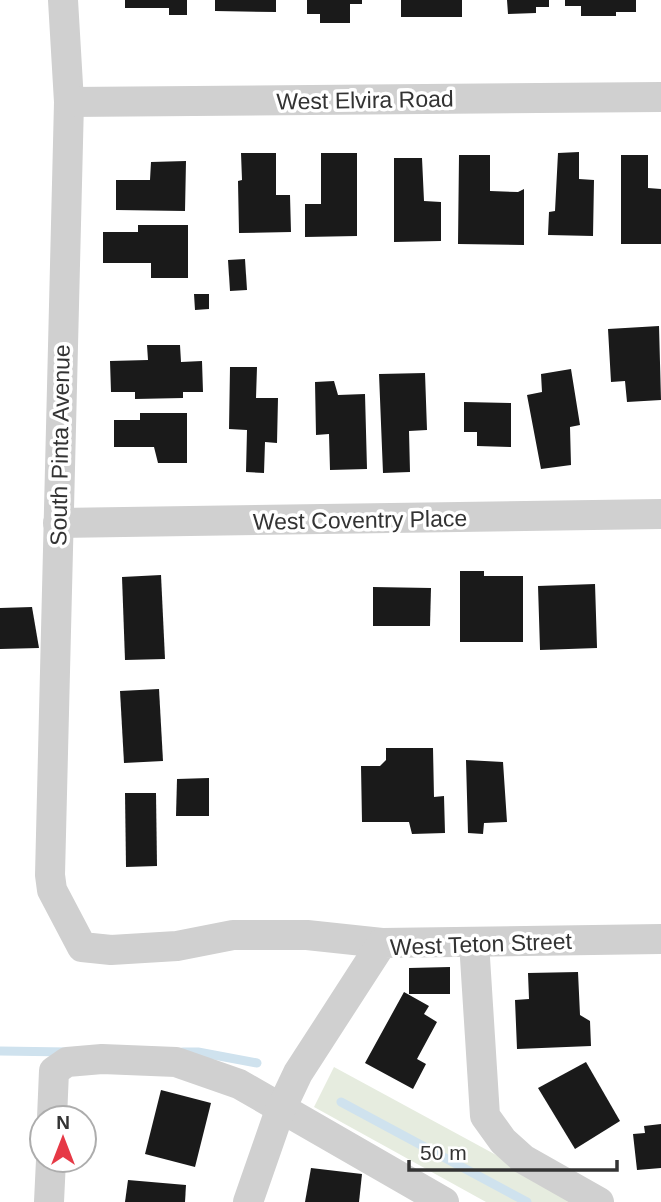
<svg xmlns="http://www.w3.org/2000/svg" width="661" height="1202" font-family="Helvetica,sans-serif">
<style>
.green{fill:#e6ecdf}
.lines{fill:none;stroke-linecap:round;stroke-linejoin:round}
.stream{stroke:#cfe2ee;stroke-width:9}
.building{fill:#1a1a1a}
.minor{stroke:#d0d0d0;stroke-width:30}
.labels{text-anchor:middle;stroke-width:7;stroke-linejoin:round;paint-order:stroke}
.street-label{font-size:23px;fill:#333;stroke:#fff}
</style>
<rect width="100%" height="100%" fill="#fff"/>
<polygon class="green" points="334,1067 583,1202 486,1202 314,1107"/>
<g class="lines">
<g class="stream">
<polyline points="0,1051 68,1052"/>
<polyline points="183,1052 198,1052 257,1063"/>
<polyline points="341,1102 527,1202"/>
</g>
</g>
<g class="building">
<polygon points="125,0 187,0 187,15 169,15 169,8 125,8"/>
<polygon points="215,0 276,0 276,12 215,11"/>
<polygon points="307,0 362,0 362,4 350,4 350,23 320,23 320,14 307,14"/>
<rect x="401" y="0" width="61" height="17"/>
<polygon points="507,0 549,0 549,7 536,7 536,13 508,14"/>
<polygon points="565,0 636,0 636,12 616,12 616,16 581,16 581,6 565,6"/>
<polygon points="579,152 579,179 594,180 593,236 548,235 549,212 555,211 558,153"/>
<polygon points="241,153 276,153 276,195 290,195 291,232 239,233 238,181 242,180"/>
<polygon points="321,153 357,153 357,236 305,237 305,204 321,204"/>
<polygon points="459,155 490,155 490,191 518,192 524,189 524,245 458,244"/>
<polygon points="621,155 648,155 648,188 661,189 661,244 621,244"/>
<polygon points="394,158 422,158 424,201 441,202 441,241 394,242"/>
<polygon points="186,161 185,211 116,210 116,180 150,180 151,162"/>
<polygon points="138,225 188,225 188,278 151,278 151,263 103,263 103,232 138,232"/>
<polygon points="245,259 247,290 230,291 228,260"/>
<polygon points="194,294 209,294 209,309 195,310"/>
<polygon points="659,326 661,400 627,402 625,381 611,382 608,329"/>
<polygon points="147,345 180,345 181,362 202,361 203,392 183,392 183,398 135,399 135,392 111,392 110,361 148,360"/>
<polygon points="230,367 257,367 256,398 278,398 277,443 265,442 264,473 246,472 247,430 229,429"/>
<polygon points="571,369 580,425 570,427 571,465 541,469 527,395 542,392 541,374"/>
<polygon points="425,373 427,430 409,431 410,472 383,473 379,374"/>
<polygon points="334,381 338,395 365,394 367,469 330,470 329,434 316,435 315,382"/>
<polygon points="464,402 511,403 511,447 477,446 477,432 464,432"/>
<polygon points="140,413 187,413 187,463 158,463 154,447 114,447 114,420 140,420"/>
<polygon points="460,571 484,571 484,576 523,576 523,642 460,642"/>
<polygon points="161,575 165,659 125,660 122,577"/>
<polygon points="595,584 597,648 540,650 538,586"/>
<polygon points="373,587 431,588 430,626 373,626"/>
<polygon points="32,607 39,648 0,649 0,608"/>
<polygon points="159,689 163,761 124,763 120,691"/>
<polygon points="386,748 433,748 434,797 444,796 445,833 412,834 409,822 362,822 361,766 380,766 386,760"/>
<polygon points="466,760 503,762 507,822 484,823 483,834 468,833"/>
<polygon points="209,778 209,816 176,816 177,779"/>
<polygon points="125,793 156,793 157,866 126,867"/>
<polygon points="450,967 450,994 409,994 409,968"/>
<polygon points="578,972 580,1015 590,1021 591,1046 517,1049 515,1000 529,999 528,973"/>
<polygon points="404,992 429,1006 424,1014 437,1022 417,1059 426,1064 413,1089 365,1063"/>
<polygon points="586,1062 620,1121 575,1149 538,1088"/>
<polygon points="161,1090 211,1103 195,1167 145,1154"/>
<polygon points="661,1124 661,1168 637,1170 633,1134 645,1133 644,1126"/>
<polygon points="311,1168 362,1174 359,1202 305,1202"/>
<polygon points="128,1180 186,1185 185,1202 125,1202"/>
</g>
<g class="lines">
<g class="minor">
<polyline points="63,0 69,102 50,875 52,890 82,947 111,950 177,946 233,935 307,935 382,943"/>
<polyline points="69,102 661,97"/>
<polyline points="58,523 661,514"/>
<polyline points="474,942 485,1116 503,1141 523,1159 599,1202"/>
<polyline points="52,1118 54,1071 67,1062 102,1059 176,1062 239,1084 444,1202"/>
<polyline points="49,1202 51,1160"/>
<polyline points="248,1202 279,1113 298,1073 382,943 661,939"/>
</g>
</g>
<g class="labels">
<g class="street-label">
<text transform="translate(365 100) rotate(-1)" y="8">West Elvira Road</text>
<text transform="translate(60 445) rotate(-89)" y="8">South Pinta Avenue</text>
<text transform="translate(360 520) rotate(-1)" y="8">West Coventry Place</text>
<text transform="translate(481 944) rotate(-2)" y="8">West Teton Street</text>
</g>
</g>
<g transform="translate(63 1139)"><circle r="33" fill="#ffffff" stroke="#adadad" stroke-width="2"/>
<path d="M0-5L12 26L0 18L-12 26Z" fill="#e63946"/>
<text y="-10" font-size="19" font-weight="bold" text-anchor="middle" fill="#333333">N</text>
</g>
<path d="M409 1160v10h208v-10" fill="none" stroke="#333333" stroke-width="3.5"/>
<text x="420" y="1160" font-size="21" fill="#333333" stroke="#ffffff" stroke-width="5" paint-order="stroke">50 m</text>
</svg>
